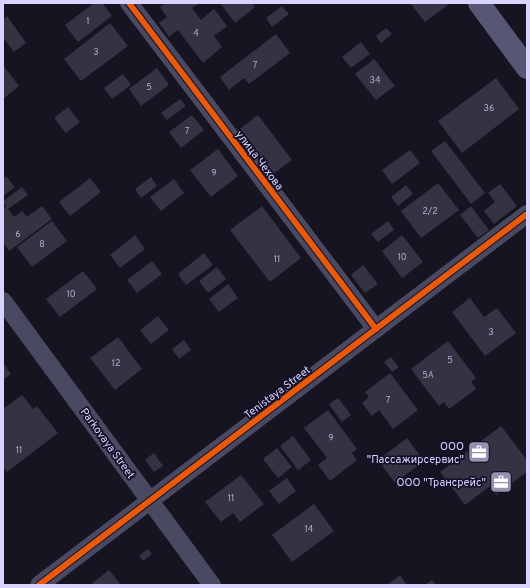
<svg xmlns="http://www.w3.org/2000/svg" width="530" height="588" font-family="Overpass,sans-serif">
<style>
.building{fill:#343243}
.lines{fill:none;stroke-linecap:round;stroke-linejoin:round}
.street{stroke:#4a4962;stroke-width:18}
.secondary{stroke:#575674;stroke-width:22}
.cycleway-casing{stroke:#130f26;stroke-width:8}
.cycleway{stroke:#e8590c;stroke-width:6}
.labels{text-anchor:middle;stroke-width:3.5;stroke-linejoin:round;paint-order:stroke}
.number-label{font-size:9px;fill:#b0acd0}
.street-label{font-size:11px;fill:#d9d4ff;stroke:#130f26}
.poi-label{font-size:11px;fill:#d9d4ff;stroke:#130f26;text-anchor:end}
</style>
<rect width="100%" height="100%" fill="#161421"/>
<g class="building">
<polygon points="94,3 102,3 112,16 78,42 65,25"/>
<polygon points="165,3 200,3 192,8 201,20 214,9 227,26 214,36 222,47 203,63 178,30 169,37 159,23 167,17 160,7"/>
<polygon points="220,3 252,3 255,7 235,23"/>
<polygon points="410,3 448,3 449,4 425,22"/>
<polygon points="282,6 289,14 272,27 266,18"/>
<polygon points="7,16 26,43 14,52 3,37 3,19"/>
<polygon points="110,23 128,46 81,81 64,59"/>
<polygon points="386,28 392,34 381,43 376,36"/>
<polygon points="276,34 290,53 249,84 244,78 229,90 220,77"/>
<polygon points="361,42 370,54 351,68 342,57"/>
<polygon points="374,59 395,86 376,100 355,74"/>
<polygon points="3,65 19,86 3,99"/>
<polygon points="157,68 169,85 141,106 129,89"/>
<polygon points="123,74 131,85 112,99 104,88"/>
<polygon points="496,78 519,109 462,153 438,121"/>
<polygon points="180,99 186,106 167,120 161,113"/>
<polygon points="68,107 80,122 66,133 54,118"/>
<polygon points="192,115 204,130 181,148 169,132"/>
<polygon points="258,115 292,160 273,174 240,129"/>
<polygon points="445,141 485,193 471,204 431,151"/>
<polygon points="218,149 238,176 211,197 190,170"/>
<polygon points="410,150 420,163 392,184 382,170"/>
<polygon points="6,176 15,187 3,196 3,179"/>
<polygon points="151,177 157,186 141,198 135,189"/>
<polygon points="90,178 101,192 70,216 59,202"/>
<polygon points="174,179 184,193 161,211 150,197"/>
<polygon points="438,183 459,210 421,238 401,211"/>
<polygon points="500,184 517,206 494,224 484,211 495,202 488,193"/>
<polygon points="406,185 413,194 398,206 391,197"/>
<polygon points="22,187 28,195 8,209 14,217 22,211 27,217 42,206 52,219 9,251 3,242 3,209 6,206 3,201"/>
<polygon points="262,206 301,258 270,282 230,230"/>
<polygon points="471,206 489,230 478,238 460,215"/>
<polygon points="52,221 67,241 32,267 17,247"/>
<polygon points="388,221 394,230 378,242 371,234"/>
<polygon points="135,235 145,249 120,268 110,255"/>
<polygon points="402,235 423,262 402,278 382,251"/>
<polygon points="204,253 213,265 186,285 178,274"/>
<polygon points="152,261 162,274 137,293 127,280"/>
<polygon points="363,265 378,284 365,293 351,275"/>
<polygon points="217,267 226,279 208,293 199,281"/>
<polygon points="83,271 97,289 60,317 46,299"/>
<polygon points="228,284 238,298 219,312 209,299"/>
<polygon points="470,298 484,317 497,308 516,333 485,356 452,312"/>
<polygon points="158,316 169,330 151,344 140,330"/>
<polygon points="118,337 142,369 115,390 90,358"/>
<polygon points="184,340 191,350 179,359 172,349"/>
<polygon points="448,341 476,378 471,382 476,389 449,409 444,402 439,406 411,369"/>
<polygon points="391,357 399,367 392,372 384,362"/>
<polygon points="3,363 11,374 3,380"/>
<polygon points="390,373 418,410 393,429 379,410 372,416 362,403 369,397 365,392"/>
<polygon points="22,395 33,409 37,406 58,433 7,472 3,467 3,409"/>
<polygon points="338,398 351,415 342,422 329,404"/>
<polygon points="328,410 357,449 352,453 357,460 330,481 318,465 327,458 304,428"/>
<polygon points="501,426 527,460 527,472 496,495 489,487 465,505 440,472"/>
<polygon points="293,436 311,460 298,470 280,446"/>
<polygon points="407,438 424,461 395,483 378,460"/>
<polygon points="277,448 292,467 278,478 263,459"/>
<polygon points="154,453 163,466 154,472 145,460"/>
<polygon points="241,475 264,504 240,522 233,513 221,522 205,502"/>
<polygon points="287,478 296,491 279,504 269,491"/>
<polygon points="314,504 334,531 292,562 272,535"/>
<polygon points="148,549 152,554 143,561 139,556"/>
<polygon points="109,570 121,585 90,585"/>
<polygon points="400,575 407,585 387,585"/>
<polygon points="432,580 436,585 425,585"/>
</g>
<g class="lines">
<g class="street">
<polyline points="129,3 376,329"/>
<polyline points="3,301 212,585"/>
<polyline points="39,585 527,214"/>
</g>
<polyline class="secondary" points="479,3 527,68"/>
<g class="cycleway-casing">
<g id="cycleway">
<polyline points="129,3 376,329"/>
<polyline points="39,585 527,214"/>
</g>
</g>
<use href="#cycleway" class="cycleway"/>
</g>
<defs>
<g id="office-square" transform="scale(1.15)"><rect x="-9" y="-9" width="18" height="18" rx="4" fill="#9591b1" stroke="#130f26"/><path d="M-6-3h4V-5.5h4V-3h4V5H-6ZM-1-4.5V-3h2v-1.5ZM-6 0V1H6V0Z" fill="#fff"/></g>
</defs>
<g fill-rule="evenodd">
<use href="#office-square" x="479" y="452"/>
<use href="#office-square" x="501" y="482"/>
</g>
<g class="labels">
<g class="number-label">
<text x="88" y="24">1</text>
<text x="196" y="36">4</text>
<text x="96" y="55">3</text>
<text x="255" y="68">7</text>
<text x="375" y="83">34</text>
<text x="149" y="90">5</text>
<text x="489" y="111">36</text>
<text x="187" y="134">7</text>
<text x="214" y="176">9</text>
<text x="430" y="214">2/2</text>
<text x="18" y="237">6</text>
<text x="42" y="247">8</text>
<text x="402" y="260">10</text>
<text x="277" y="262">11</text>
<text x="71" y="297">10</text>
<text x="491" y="335">3</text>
<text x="450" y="363">5</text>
<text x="116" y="366">12</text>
<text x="428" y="378">5А</text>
<text x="388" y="403">7</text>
<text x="331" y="441">9</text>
<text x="19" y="453">11</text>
<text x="231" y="501">11</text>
<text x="309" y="532">14</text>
</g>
<g class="street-label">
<text transform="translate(260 160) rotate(53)" y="4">улица Чехова</text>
<text transform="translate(277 392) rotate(-37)" y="4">Tenistaya Street</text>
<text transform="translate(108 443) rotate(54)" y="4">Parkovaya Street</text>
</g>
<g class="poi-label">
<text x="464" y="450">ООО<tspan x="464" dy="13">"Пассажирсервис"</tspan></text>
<text x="486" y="486">ООО "Трансрейс"</text>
</g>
</g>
<rect width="530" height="588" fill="none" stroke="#d9d4ff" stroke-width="8"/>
</svg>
